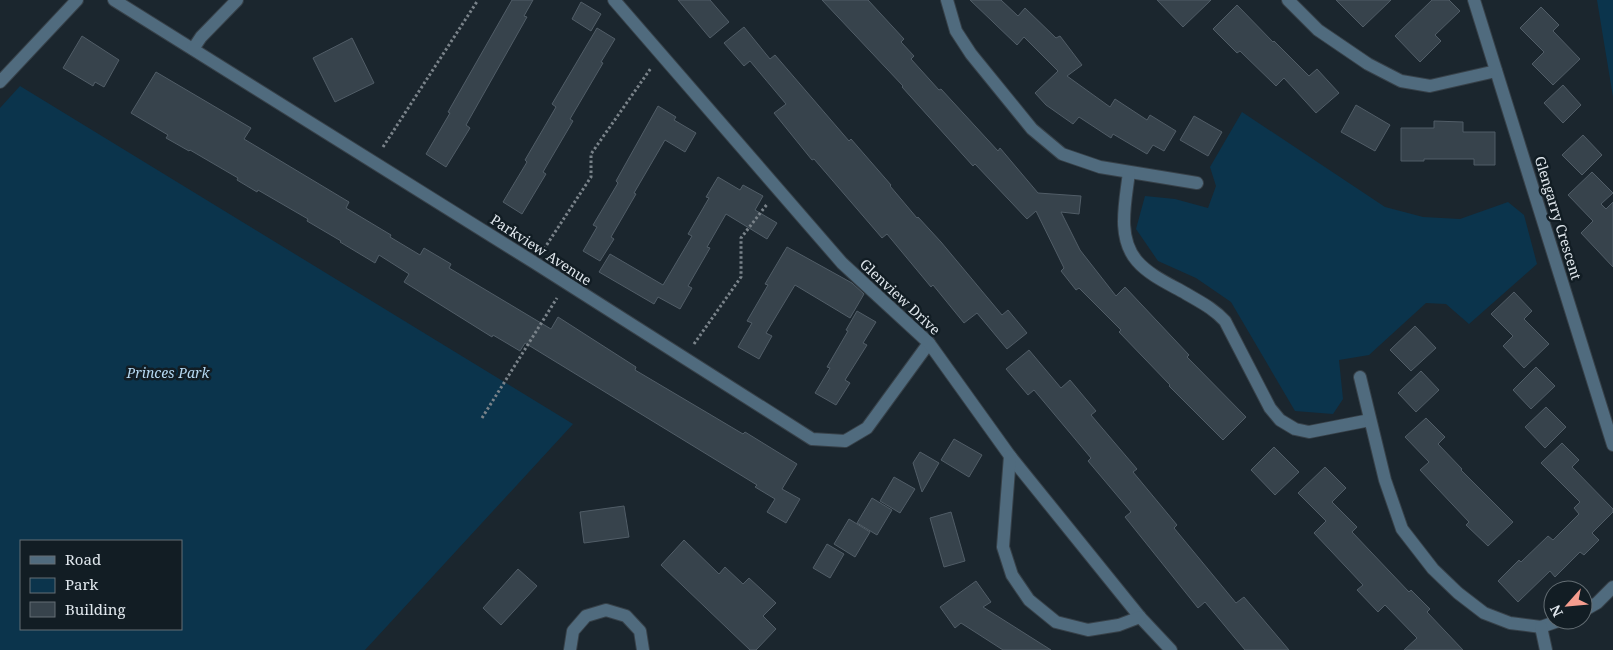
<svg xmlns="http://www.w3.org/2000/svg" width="1613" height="650" font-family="'Noto Serif',serif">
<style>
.green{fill:#0b344c;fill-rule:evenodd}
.building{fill:#37434c;stroke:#515d67}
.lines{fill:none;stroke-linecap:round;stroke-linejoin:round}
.minor-casing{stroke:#374149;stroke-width:14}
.path{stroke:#7a838a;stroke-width:3;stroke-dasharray:2.5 2.5;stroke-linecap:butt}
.minor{stroke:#506b7e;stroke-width:12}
.labels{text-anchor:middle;stroke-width:5;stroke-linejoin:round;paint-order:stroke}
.street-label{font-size:14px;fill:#e0e7ed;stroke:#121d24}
.park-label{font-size:14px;font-style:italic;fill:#b5d8f1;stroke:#121d24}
</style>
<rect width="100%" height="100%" fill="#1b262e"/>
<g class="green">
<polygon points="1597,0 1613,0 1613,97"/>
<path d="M20 86 573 424 365 650H0V108ZM181 541V629H21V541Z"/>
<polygon points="1242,112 1385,207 1423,217 1460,219 1508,202 1524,215 1537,264 1469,324 1446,304 1426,303 1369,355 1339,360 1343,399 1333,414 1295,411 1231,302 1196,278 1158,261 1136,229 1145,196 1175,199 1208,208 1216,186 1210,167"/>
</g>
<g class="building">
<polygon points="512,0 533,0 524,16 527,17 466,125 470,128 446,167 426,154 450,113 448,112"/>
<polygon points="678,0 710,0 729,22 710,38"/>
<polygon points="822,0 868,0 904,39 901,42 914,56 911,59 939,90 941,89 998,151 1000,148 1038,193 1081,196 1079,214 1061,212 1080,250 1116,296 1125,287 1189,355 1187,357 1246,417 1223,440 1169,386 1170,385 1119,332 1121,330 1079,288 1076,290 1061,271 1064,268 1036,211 1027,219 975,164 973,166 902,87 903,86"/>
<polygon points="970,0 1001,0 1018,16 1025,8 1056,38 1060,36 1082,65 1067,76 1110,107 1115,99 1147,120 1150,115 1176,131 1164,151 1153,145 1147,154 1113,134 1111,138 1079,117 1073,124 1046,105 1035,93 1058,71 1024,37 1017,45"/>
<polygon points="1157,0 1211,0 1183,27"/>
<polygon points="1336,0 1391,0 1363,27"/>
<polygon points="1432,0 1449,0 1460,11 1435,35 1441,41 1420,62 1395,36"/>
<polygon points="581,2 601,14 591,31 572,19"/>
<polygon points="1237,5 1273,42 1274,41 1309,76 1317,69 1339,93 1316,113 1284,78 1276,86 1240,51 1237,53 1213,29"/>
<polygon points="1541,7 1559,25 1553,31 1580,59 1553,85 1532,64 1544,52 1520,28"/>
<polygon points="744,27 770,59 775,55 849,141 851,139 891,185 890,186 917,218 918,217 941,242 1002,315 1008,310 1027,333 1007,349 977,313 964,323 933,285 931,287 887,234 882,238 814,159 812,160 774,113 786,104 750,61 744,66 724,43"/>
<polygon points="597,28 615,39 601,62 603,63 570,119 573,121 543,172 546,174 522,214 503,202 527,162 525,160 556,107 552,104"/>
<polygon points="82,36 119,60 104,87 95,82 93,86 63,68"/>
<polygon points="352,38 374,83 335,102 313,58"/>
<polygon points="156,72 251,128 244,139 349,202 346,208 391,235 390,237 420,255 424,248 451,264 449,268 551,329 558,317 636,367 635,370 711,415 743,434 745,432 797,464 782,489 800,499 786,523 767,512 775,499 755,487 757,485 525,343 520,351 493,335 492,337 404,282 409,274 379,255 375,263 340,242 341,241 307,221 308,219 258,190 257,192 237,180 238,178 190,150 189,151 166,138 168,135 131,113"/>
<polygon points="1563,85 1581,105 1563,123 1544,103"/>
<polygon points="1356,105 1390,125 1375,151 1341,132"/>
<polygon points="658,106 676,117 674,120 696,133 685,152 665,140 634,193 636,194 611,237 614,239 600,261 583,251 597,227 593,225 618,183 616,181"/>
<polygon points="1194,116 1222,132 1208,156 1180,140"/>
<polygon points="1434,121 1463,122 1463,132 1495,132 1495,165 1474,165 1474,159 1424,159 1424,161 1401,161 1401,128 1434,128"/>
<polygon points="1583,135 1602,155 1582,175 1562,155"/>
<polygon points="1592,172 1613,193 1601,204 1606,209 1613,202 1613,267 1581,233 1593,221 1568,195"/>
<polygon points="718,177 740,190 743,185 763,196 755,210 777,223 767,239 726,214 707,247 710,248 688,286 692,288 680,309 658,297 654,304 599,272 610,254 663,285 692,236 688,234 709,198 706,197"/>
<polygon points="787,247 852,283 864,294 850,318 795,285 766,333 772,336 759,359 738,347 752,323 747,321 768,285 765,284"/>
<polygon points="1514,292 1532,311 1524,319 1549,344 1524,368 1503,346 1513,336 1491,314"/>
<polygon points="857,311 876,322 863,343 867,345 845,380 850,383 836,405 815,393 830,368 827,367 848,331 846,330"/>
<polygon points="1415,326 1436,348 1411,371 1390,350"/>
<polygon points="1029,350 1061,388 1070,380 1096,411 1091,415 1137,469 1133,472 1177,525 1174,528 1236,603 1244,597 1289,650 1245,650 1205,602 1198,608 1125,517 1131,512 1088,461 1091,458 1034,390 1028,395 1006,369"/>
<polygon points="1536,367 1555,386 1531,409 1513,390"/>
<polygon points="1421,371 1439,390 1416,412 1398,393"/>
<polygon points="1546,407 1566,427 1545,448 1525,427"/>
<polygon points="1426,418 1445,437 1438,444 1462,469 1461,470 1513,522 1488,546 1466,525 1469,522 1420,470 1429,462 1405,437"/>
<polygon points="954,439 982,455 969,477 941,460"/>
<polygon points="1562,443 1579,460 1572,467 1613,509 1613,512 1592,533 1599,540 1584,555 1580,552 1555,577 1550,571 1518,602 1498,581 1519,560 1521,562 1548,536 1553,540 1579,514 1574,508 1580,502 1541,463"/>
<polygon points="1274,447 1299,472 1275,495 1251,470"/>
<polygon points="920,452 939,463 922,492 913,463"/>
<polygon points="1325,467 1346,488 1332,502 1357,527 1352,532 1409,592 1411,590 1430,609 1427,612 1463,650 1404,650 1417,638 1385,605 1378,612 1357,590 1363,585 1314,533 1326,521 1298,493"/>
<polygon points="894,477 915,489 900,513 880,501"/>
<polygon points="872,498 892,510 877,535 857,523"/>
<polygon points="624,506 629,537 584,543 580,512"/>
<polygon points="951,512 965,561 944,567 930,518"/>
<polygon points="849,519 870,532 855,557 834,544"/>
<polygon points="684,540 719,574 725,567 743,584 749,578 776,603 763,616 776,629 756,650 750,650 661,565"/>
<polygon points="827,544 844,554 830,578 813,568"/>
<polygon points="518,569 537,586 501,625 483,608"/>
<polygon points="976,581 991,602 983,607 1051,650 1003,650 961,623 955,628 940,607"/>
</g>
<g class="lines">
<g class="minor-casing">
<g id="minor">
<polyline points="114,0 535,263 812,439 845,441 867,428 929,343"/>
<polyline points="614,0 842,263 929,343 1010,456 1140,617 1171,650"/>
<polyline points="947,0 956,31 971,54 1032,129 1062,154 1100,167 1197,183"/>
<polyline points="1288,0 1318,30 1368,64 1401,81 1430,86 1496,71"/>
<polyline points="1474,0 1613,445"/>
<polyline points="193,49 201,37 237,0"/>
<polyline points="0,82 77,0"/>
<path d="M1129 172C1126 200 1116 237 1137 261 1149 275 1169 284 1185 293 1200 302 1213 308 1225 321L1270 408 1280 420 1295 429 1309 432 1370 420"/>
<polyline points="1360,377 1385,480 1402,529 1433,569 1458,593 1484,613 1510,623 1541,627 1561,620"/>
<polyline points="1010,456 1003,547 1012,575 1029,600 1056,622 1088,630 1119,625 1140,617"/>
<polyline points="1583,611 1597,603 1613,587"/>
<polyline points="1541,627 1546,650"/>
<polyline points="570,650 573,631 586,616 606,610 626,616 640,631 643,650"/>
</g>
</g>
<g class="path">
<polyline points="383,147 478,0"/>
<polyline points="544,249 591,177 591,154 651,68"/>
<polyline points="694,344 741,277 741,238 768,203"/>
<polyline points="482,418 557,298"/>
</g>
<use href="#minor" class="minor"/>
</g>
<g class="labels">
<g class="street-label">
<text transform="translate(1558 218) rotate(73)" y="5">Glengarry Crescent</text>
<text transform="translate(541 250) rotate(33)" y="5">Parkview Avenue</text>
<text transform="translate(900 297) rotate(43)" y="5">Glenview Drive</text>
</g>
<g class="park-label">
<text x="168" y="378">Princes Park</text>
</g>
</g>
<rect x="20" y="540" width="162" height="90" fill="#121d24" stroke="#646e74"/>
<rect x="30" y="556" width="25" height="8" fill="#506b7e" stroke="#646e74"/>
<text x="65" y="565" font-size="15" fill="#e0e7ed">Road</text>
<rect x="30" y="578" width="25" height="15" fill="#0b344c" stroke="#646e74"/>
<text x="65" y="590" font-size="15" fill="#e0e7ed">Park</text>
<rect x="30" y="602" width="25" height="15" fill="#37434c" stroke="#646e74"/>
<text x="65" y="615" font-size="15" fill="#e0e7ed">Building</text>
<g transform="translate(1568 605) rotate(243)"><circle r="24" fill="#121d24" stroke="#646e74"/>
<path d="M0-4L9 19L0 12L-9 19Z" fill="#f59d8f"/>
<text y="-8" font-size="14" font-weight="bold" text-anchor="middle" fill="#e0e7ed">N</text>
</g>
</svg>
